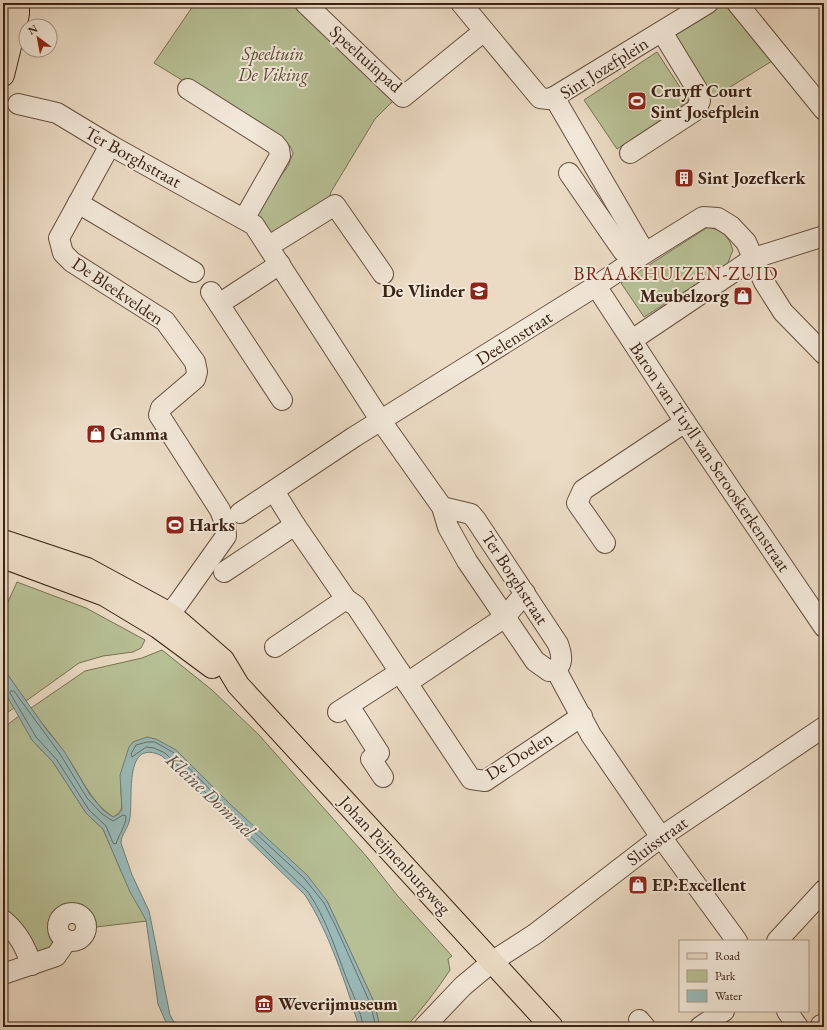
<svg xmlns="http://www.w3.org/2000/svg" width="827" height="1030" font-family="'EB Garamond',serif">
<style>
.green{fill:#b7c095;stroke:#797154}
.water{fill:#99bab9;stroke:#737d77}
.lines{fill:none;stroke-linecap:round;stroke-linejoin:round}
.shore{stroke:#6a6e66;stroke-width:1}
.minor-casing{stroke:#67503f;stroke-width:22}
.major-casing{stroke:#3b2213;stroke-width:24}
.minor{stroke:#f2e8d9;stroke-width:20}
.major{stroke:#ebdbc4;stroke-width:22}
.labels{text-anchor:middle;stroke-width:4;stroke-linejoin:round;paint-order:stroke}
.park-label{font-size:18px;font-style:italic;fill:#5a4a34;stroke:#f2e8d9}
.street-label{font-size:18px;fill:#3b2213;stroke:#f2e8d9}
.poi-label{font-size:18px;font-weight:bold;fill:#3b2213;stroke:#f2e8d9;text-anchor:start}
.neighbourhood-label{font-size:19px;letter-spacing:1px;fill:#7a1f14;stroke:#f2e8d9}
.water-label{font-size:19px;font-style:italic;fill:#575045;stroke:#f2e8d9}
</style>
<rect width="100%" height="100%" fill="#ebdbc4"/>
<filter id="stains"><feTurbulence type="fractalNoise" baseFrequency=".005" numOctaves="4"/><feColorMatrix values="0 0 0 0 .2 0 0 0 0 .09 0 0 0 0 .02 0 0 0 .5 -.17"/></filter>
<radialGradient id="worn" r=".72"><stop offset=".6" stop-color="#630" stop-opacity="0"/><stop offset="1" stop-color="#630" stop-opacity=".3"/></radialGradient>
<g class="green">
<polygon points="195,3 297,3 397,97 375,119 331,192 327,205 271,240 254,214 288,166 293,153 290,146 154,63"/>
<polygon points="716,3 725,3 772,61 711,99 673,33"/>
<polygon points="657,52 689,101 617,149 584,100"/>
<path d="M708 227C723 231 728 235 733 250L727 265 644 317 621 283Z"/>
<polygon points="17,582 86,608 145,640 141,648 133,652 103,656 79,663 26,701 3,668 3,613"/>
<path d="M162 650 212 690 259 735 367 857 397 895 452 956 448 959 450 970C437 990 422 1009 406 1027H380L374 1002 327 901 176 750 147 737C142 747 121 779 121 787 120 799 127 810 113 817 90 802 80 774 64 752 54 737 41 723 31 708L85 671 142 658Z"/>
<polygon points="3,689 15,707 3,716"/>
<path d="M19 716 32 740 53 762 86 813 103 829 121 871 147 921 96 927C98 901 56 895 53 921 52 928 57 935 59 942L39 957 23 928 3 909V728Z"/>
</g>
<path class="water" d="M3 668 46 729 64 751 90 795 104 811 113 817 119 814 122 810 120 775 129 747 133 742 147 737 156 739 176 750 231 805 307 875 327 901 374 1002 380 1027H359C347 986 328 930 305 895L162 756C124 737 133 796 130 817 129 828 121 834 121 843L132 875 149 911 170 1015 177 1027H168L158 1004 146 920 130 892 103 829 86 813 53 762 32 740 3 689Z"/>
<g class="lines">
<g class="shore">
<path d="M11 691H14L60 754 87 798 102 814 113 821 123 815 126 816C126 826 119 834 116 844L113 843 106 826 89 810 57 760 36 737 10 693Z"/>
<path d="M363 1027C361 1010 352 993 346 977 335 948 326 918 308 892L165 753 154 748 146 747 132 757 131 754 136 745 147 742H155L174 753 228 808 304 878 324 903 336 927 370 1003 376 1027"/>
</g>
<g class="minor-casing">
<g id="minor">
<polyline points="305,3 403,97 484,31"/>
<polyline points="461,3 540,98 548,99 554,97"/>
<polyline points="708,3 554,97 645,253 703,217 718,218 731,226 746,242 764,282 783,312 824,354"/>
<polyline points="737,3 824,110"/>
<polyline points="188,89 275,144 279,149 280,156 244,219"/>
<path d="M18 104 57 113 110 145 254 225 381 421 442 507 448 527 467 561 535 661 549 671C565 668 562 655 558 644L476 520 471 514 442 507"/>
<polyline points="110,145 59,238 63,253 72,262 165,321 195,362 197,372 195,379 161,408 159,415 220,510 225,523 226,536 179,602 160,626"/>
<polyline points="630,153 696,110 700,101 698,91 662,32"/>
<polyline points="569,173 623,251"/>
<polyline points="78,203 194,272"/>
<polyline points="269,246 335,205 383,274"/>
<polyline points="596,286 685,422 824,627"/>
<polyline points="211,292 282,400"/>
<polyline points="219,304 280,264"/>
<polyline points="632,340 754,258 824,236"/>
<polyline points="274,491 295,525 346,599 356,606 471,779 485,781 582,716"/>
<polyline points="240,513 354,437 596,286 645,253"/>
<polyline points="605,543 577,503 583,490 685,422"/>
<polyline points="224,572 295,525"/>
<polyline points="275,647 346,599"/>
<polyline points="556,670 591,735 661,837 737,941"/>
<polyline points="407,683 505,617 525,593"/>
<polyline points="349,706 379,753 371,759 383,777"/>
<polyline points="338,712 400,672"/>
<circle cx="72" cy="927" r="14"/>
<path d="M3 920C18 932 25 947 32 965"/>
<polyline points="777,941 824,890"/>
<polyline points="3,974 56,956 67,940"/>
<polyline points="787,1011 798,1027"/>
<polyline points="639,1020 645,1027"/>
<polyline points="821,1025 824,1027"/>
<polyline points="424,1027 463,986 493,961 535,934 661,837 824,727"/>
<polyline points="700,1027 724,1011"/>
</g>
</g>
<g class="major-casing">
<g id="major">
<polyline points="3,75 18,14 18,3"/>
<polyline points="3,541 87,569 170,614 223,660 238,685 552,1027"/>
<polyline points="3,557 105,595 158,627 212,667"/>
</g>
</g>
<use href="#minor" class="minor"/>
<use href="#major" class="major"/>
</g>
<defs>
<g id="stadium-square" transform="scale(1)"><rect x="-9" y="-9" width="18" height="18" rx="4" fill="#8f2418" stroke="#f2e8d9"/><path d="M0-5a6.5 5 0 1 0 0 10a6.5 5 0 1 0 0-10ZM-3.5-1.8h7v3.6h-7Z" fill="#fff"/></g>
<g id="building-square" transform="scale(1)"><rect x="-9" y="-9" width="18" height="18" rx="4" fill="#8f2418" stroke="#f2e8d9"/><path d="M-4-6H4V6H1V3H-1V6H-4ZM-2.5-4.3h1.7v1.8h-1.7ZM.8-4.3h1.7v1.8H.8ZM-2.5-1h1.7V.8h-1.7ZM.8-1h1.7V.8H.8Z" fill="#fff"/></g>
<g id="school-square" transform="scale(1)"><rect x="-9" y="-9" width="18" height="18" rx="4" fill="#8f2418" stroke="#f2e8d9"/><path d="M0-5L7-2L0 1L-7-2ZM-4 1L0 2.5L4 1V4Q0 6-4 4Z" fill="#fff"/></g>
<g id="shop-square" transform="scale(1)"><rect x="-9" y="-9" width="18" height="18" rx="4" fill="#8f2418" stroke="#f2e8d9"/><path d="M-5-2.5h2.3a2.7 3.5 0 0 1 5.4 0H5L5.5 6h-11ZM-1.5-2.5h3a1.5 2.3 0 0 0-3 0Z" fill="#fff"/></g>
<g id="museum-square" transform="scale(1)"><rect x="-9" y="-9" width="18" height="18" rx="4" fill="#8f2418" stroke="#f2e8d9"/><path d="M0-6L6-3V-2H-6V-3ZM-5-1h2V3h-2ZM-1-1h2V3h-2ZM3-1h2V3H3ZM-6 4H6V6H-6Z" fill="#fff"/></g>
</defs>
<g fill-rule="evenodd">
<use href="#stadium-square" x="637" y="101"/>
<use href="#building-square" x="684" y="178"/>
<use href="#school-square" x="479" y="291"/>
<use href="#shop-square" x="743" y="296"/>
<use href="#shop-square" x="96" y="434"/>
<use href="#stadium-square" x="175" y="525"/>
<use href="#shop-square" x="638" y="885"/>
<use href="#museum-square" x="264" y="1004"/>
</g>
<g class="labels">
<g class="park-label">
<text x="273" y="60">Speeltuin<tspan x="273" dy="21">De Viking</tspan></text>
</g>
<g class="street-label">
<text transform="translate(366 59) rotate(42)" y="6">Speeltuinpad</text>
<text transform="translate(604 68) rotate(-32)" y="6">Sint Jozefplein</text>
<text transform="translate(133 157) rotate(29)" y="6">Ter Borghstraat</text>
<text transform="translate(118 291) rotate(34)" y="6">De Bleekvelden</text>
<text transform="translate(514 338) rotate(-32)" y="6">Deelenstraat</text>
<text transform="translate(710 457) rotate(56)" y="6">Baron van Tuyll van Serooskerkenstraat</text>
<text transform="translate(515 578) rotate(57)" y="6">Ter Borghstraat</text>
<text transform="translate(519 756) rotate(-32)" y="6">De Doelen</text>
<text transform="translate(657 841) rotate(-36)" y="6">Sluisstraat</text>
<text transform="translate(395 855) rotate(47)" y="6">Johan Peijnenburgweg</text>
</g>
<g class="poi-label">
<text x="651" y="97">Cruyff Court<tspan x="651" dy="21">Sint Josefplein</tspan></text>
<text x="698" y="184">Sint Jozefkerk</text>
<text x="465" y="297" text-anchor="end">De Vlinder</text>
<text x="729" y="302" text-anchor="end">Meubelzorg</text>
<text x="110" y="440">Gamma</text>
<text x="189" y="531">Harks</text>
<text x="652" y="891">EP:Excellent</text>
<text x="278" y="1010">Weverijmuseum</text>
</g>
<g class="neighbourhood-label">
<text x="676" y="280">BRAAKHUIZEN-ZUID</text>
</g>
<g class="water-label">
<text transform="translate(211 795) rotate(43)" y="7">Kleine Dommel</text>
</g>
</g>
<rect width="827" height="1030" fill="none" stroke="#ebdbc4" stroke-width="16"/>
<rect x="4" y="4" width="819" height="1022" fill="none" stroke="#3b2213" stroke-width="2"/>
<rect x="8" y="8" width="811" height="1014" fill="none" stroke="#3b2213"/>
<rect x="679" y="940" width="130" height="72" fill="#f2e8d9" stroke="#a9998a"/>
<rect x="687" y="953" width="20" height="6" fill="#ebdbc4" stroke="#a9998a"/>
<text x="715" y="960" font-size="12" fill="#3b2213">Road</text>
<rect x="687" y="970" width="20" height="12" fill="#b7c095" stroke="#a9998a"/>
<text x="715" y="980" font-size="12" fill="#3b2213">Park</text>
<rect x="687" y="990" width="20" height="12" fill="#99bab9" stroke="#a9998a"/>
<text x="715" y="1000" font-size="12" fill="#3b2213">Water</text>
<g transform="translate(38 38) rotate(328)"><circle r="19" fill="#f2e8d9" stroke="#a9998a"/>
<path d="M0-3L7 15L0 10L-7 15Z" fill="#8f2418"/>
<text y="-6" font-size="11" font-weight="bold" text-anchor="middle" fill="#3b2213">N</text>
</g>
<rect width="100%" height="100%" filter="url(#stains)"/>
<rect width="100%" height="100%" fill="url(#worn)"/>
</svg>
